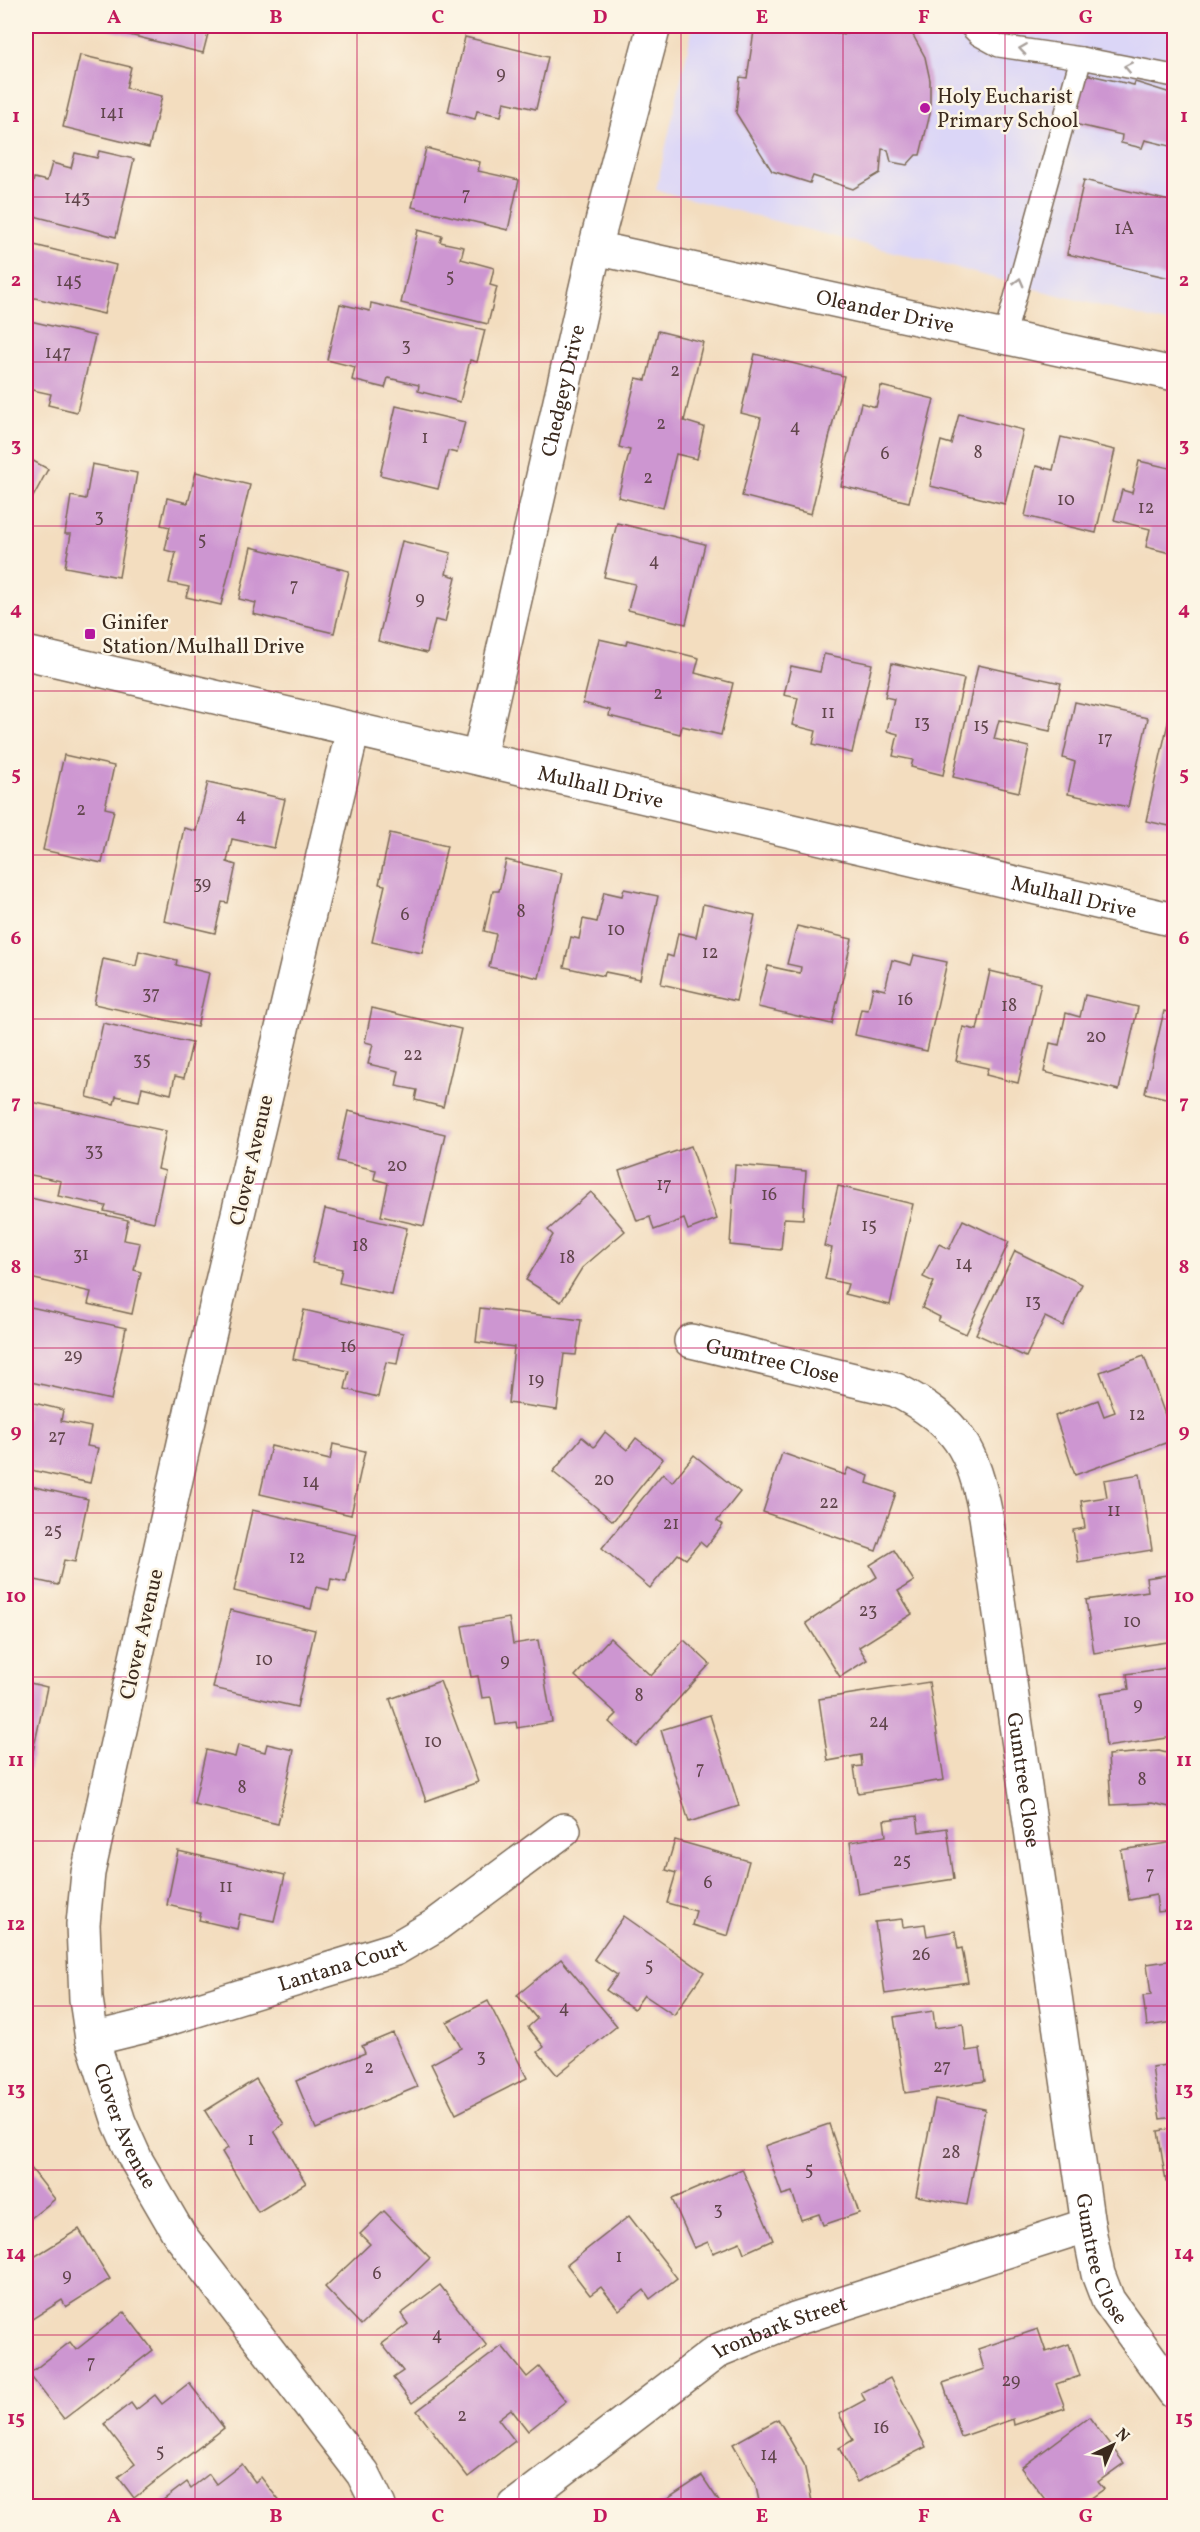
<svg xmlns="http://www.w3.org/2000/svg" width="1200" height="2532" font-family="Vollkorn,serif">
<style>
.built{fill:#dbd6f7}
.building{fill:#cd96d1}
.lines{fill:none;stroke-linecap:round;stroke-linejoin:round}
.lane-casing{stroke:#7b6956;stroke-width:24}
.street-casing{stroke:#7b6956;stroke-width:36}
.secondary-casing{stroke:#7b6956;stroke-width:36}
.lane{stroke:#fff;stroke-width:21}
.street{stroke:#fff;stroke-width:33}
.secondary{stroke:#fff;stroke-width:33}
.oneway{stroke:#a79f9a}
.grid{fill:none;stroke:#c2185b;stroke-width:1.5;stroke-opacity:0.55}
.poi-dot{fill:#b5179e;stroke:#fcf5e5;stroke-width:2}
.labels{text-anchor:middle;stroke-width:5;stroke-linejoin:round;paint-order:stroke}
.number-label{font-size:18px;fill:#60454b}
.poi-label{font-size:21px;fill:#3b2a1e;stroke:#fcf5e5;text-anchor:start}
.street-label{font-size:21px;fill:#3b2a1e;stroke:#fcf5e5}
.neatline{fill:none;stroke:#c2185b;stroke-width:2}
.grid-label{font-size:20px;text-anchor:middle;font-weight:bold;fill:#c2185b}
</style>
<rect width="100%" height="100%" fill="#fcf5e5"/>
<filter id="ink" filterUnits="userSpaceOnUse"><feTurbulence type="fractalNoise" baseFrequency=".0167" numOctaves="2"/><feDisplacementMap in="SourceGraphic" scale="12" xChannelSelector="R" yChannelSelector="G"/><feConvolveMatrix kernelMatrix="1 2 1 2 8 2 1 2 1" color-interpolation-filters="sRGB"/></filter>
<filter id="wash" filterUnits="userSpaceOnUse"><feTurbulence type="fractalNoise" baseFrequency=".008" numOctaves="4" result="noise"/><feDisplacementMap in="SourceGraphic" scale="24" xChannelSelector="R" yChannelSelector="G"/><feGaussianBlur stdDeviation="1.35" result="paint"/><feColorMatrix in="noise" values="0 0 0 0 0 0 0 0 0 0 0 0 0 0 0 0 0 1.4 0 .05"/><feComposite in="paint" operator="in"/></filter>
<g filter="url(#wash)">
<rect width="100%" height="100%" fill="#f3ddbf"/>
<polygon class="built" points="693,26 1174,26 1174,325 656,190"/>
<g id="blocks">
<g class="building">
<polygon points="93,26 210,26 203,53"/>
<polygon points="762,26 809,26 843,35 850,31 846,26 908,26 925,57 930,80 930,114 920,155 916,155 907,165 891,162 888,150 882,149 880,173 853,189 813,176 810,183 772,171 736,113 740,77 747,78 754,31"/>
<polygon points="465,37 548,57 536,109 504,102 501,116 477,111 475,119 448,112"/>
<polygon points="80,55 131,67 126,88 162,96 149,148 63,127"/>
<polygon points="1081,73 1134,85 1135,82 1174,94 1174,147 1145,140 1142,148 1121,143 1122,135 1070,123"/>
<polygon points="426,148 480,162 478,171 519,180 508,230 412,207"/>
<polygon points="99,151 134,159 116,237 26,214 34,178 47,181 52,163 71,168 75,153 97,158"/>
<polygon points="1084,180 1174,202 1174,279 1067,254"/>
<polygon points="418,230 442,236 440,242 464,247 461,259 494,268 490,285 497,287 488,324 401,303"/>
<polygon points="26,243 116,265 104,314 26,296"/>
<polygon points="371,303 485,330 477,362 470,360 460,402 418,391 419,385 388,378 385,388 352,380 355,367 327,360 340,304 370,311"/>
<polygon points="26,320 95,336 77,412 48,405 51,394 28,389 31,378 26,376"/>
<polygon points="658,331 703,342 684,421 704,427 697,459 676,454 663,508 618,497 630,450 619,447 636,378 646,380"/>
<polygon points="755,354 844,376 811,514 742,496 761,418 741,413"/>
<polygon points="881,386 934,399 909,502 841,486 861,403 876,407"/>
<polygon points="396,406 465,422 457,453 448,451 438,489 380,475"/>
<polygon points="959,414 1023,430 1005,504 930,486 941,441 951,444"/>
<polygon points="1061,437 1115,450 1096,533 1025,516 1036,466 1053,470"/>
<polygon points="26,457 48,469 26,510"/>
<polygon points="1139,461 1174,469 1174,554 1146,547 1150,529 1114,520 1122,490 1132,493"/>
<polygon points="92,464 137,473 119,577 65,567 71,534 65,534 71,496 86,499"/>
<polygon points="196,472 250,485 221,605 186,597 189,587 169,583 176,553 165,550 170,527 161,525 167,498 188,503"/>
<polygon points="617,523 705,544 686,624 628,610 635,584 604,577"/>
<polygon points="402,541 451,553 446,574 456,577 445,622 435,620 427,653 378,641"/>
<polygon points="251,547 349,571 334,633 253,614 256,603 239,599"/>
<polygon points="599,639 626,645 627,640 699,658 695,673 733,683 721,735 682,726 680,734 609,716 610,710 583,703"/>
<polygon points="824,654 872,664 852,753 813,744 816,731 792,725 798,698 784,695 791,666 820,672"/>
<polygon points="892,663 964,679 943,775 911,767 913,760 893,756 898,734 887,731 894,699 885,697"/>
<polygon points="978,665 1061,683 1050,731 999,720 994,739 1029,747 1019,792 953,777"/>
<polygon points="1174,696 1174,827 1146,821"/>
<polygon points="1075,702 1148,718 1128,807 1068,794 1075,762 1063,758"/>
<polygon points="64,755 114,766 105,808 114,810 102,863 43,850"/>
<polygon points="208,782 285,799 274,848 232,839 227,862 236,865 228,903 222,902 215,933 164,921 184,828 196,831"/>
<polygon points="390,833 447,846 422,953 372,942 385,885 379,884"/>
<polygon points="506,860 562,873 539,978 489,967 496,934 484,931 493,891 499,891"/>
<polygon points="624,889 658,896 640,979 605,972 604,976 564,967 571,937 579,939 583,919 597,922 604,892 622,896"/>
<polygon points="703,904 755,915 736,1001 661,984 667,955 673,957 678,933 696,937"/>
<polygon points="797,926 852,939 832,1024 758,1007 768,966 800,973 801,967 787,964"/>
<polygon points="139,951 177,960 176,965 209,973 197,1027 94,1004 103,959 136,966"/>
<polygon points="914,955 947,962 927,1051 855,1035 861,1009 868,1010 873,987 885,990 892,960 911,965"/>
<polygon points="990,971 1041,983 1018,1083 986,1075 988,1068 956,1061 963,1027 977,1030"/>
<polygon points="1085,995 1138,1007 1119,1090 1044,1072 1050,1043 1059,1045 1066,1013 1080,1017"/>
<polygon points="372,1008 461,1029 443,1107 415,1100 417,1090 396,1086 399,1071 368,1064 373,1044 365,1042"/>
<polygon points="1164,1011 1174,1014 1174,1100 1145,1093"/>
<polygon points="103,1023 192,1043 184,1078 175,1076 171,1094 142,1087 139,1101 116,1096 114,1104 87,1097"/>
<polygon points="27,1101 166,1131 158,1169 165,1171 154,1222 104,1211 106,1206 58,1196 61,1181 26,1174"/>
<polygon points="348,1111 445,1134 424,1226 381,1216 388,1183 374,1179 376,1170 337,1161"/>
<polygon points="691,1146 717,1219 688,1230 684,1219 654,1230 650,1217 637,1221 619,1171"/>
<polygon points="735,1165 806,1171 803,1219 784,1218 781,1250 730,1245"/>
<polygon points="838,1186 913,1204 890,1305 845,1294 848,1284 825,1279 832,1248 824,1246"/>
<polygon points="591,1192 625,1231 582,1268 561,1302 526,1280 553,1235 548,1230"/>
<polygon points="26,1197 128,1220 124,1240 140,1243 134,1270 141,1272 132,1314 88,1304 91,1292 30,1278 32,1267 26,1266"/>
<polygon points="325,1209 407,1228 392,1295 339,1283 342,1269 312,1263"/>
<polygon points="963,1220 1009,1242 966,1334 938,1321 940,1317 922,1308 934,1282 923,1277 939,1244 949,1249"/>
<polygon points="1015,1251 1082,1284 1063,1326 1045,1317 1026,1357 976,1334"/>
<polygon points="26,1306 126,1328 111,1400 26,1381"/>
<polygon points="480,1308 581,1320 576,1355 564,1354 557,1410 508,1403 514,1347 476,1342"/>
<polygon points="304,1310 403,1333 397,1364 386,1362 378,1397 345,1389 349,1371 293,1359"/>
<polygon points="1144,1356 1174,1440 1075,1475 1055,1416 1098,1400 1104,1416 1115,1412 1100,1372"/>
<polygon points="26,1401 63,1410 61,1421 91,1427 87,1446 98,1448 90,1483 26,1469"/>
<polygon points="605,1432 627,1450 636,1438 663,1459 613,1521 553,1472 582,1437 594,1447"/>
<polygon points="333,1444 365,1451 351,1515 260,1494 271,1446 330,1460"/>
<polygon points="782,1453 845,1475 848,1468 869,1476 867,1483 896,1493 876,1551 763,1512"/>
<polygon points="694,1455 740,1492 717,1521 723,1525 706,1547 700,1542 686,1559 678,1554 650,1588 602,1548 663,1473 672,1482"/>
<polygon points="1140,1474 1152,1550 1078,1562 1073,1530 1085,1528 1081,1501 1107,1497 1104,1480"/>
<polygon points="26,1485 88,1499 75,1562 64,1560 58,1585 26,1578"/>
<polygon points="252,1510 357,1534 346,1582 331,1579 329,1590 316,1587 311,1609 234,1591"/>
<polygon points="894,1550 914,1581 898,1591 912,1614 859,1647 867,1660 840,1677 806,1623 877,1577 870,1565"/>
<polygon points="1174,1574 1174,1641 1094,1653 1086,1600 1148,1591 1146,1578"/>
<polygon points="230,1610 315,1630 297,1707 213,1688"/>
<polygon points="509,1618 513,1644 538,1640 552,1722 517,1728 516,1722 496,1725 491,1697 482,1698 478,1676 471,1677 462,1626"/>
<polygon points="610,1638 651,1676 684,1640 710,1664 636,1746 609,1722 617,1714 575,1676"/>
<polygon points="1172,1667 1174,1737 1106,1747 1101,1693 1129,1689 1127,1674"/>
<polygon points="440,1681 478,1782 426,1801 390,1699"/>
<polygon points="26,1682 47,1687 29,1770 26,1769"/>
<polygon points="929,1682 944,1780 858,1793 854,1767 862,1766 861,1755 828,1761 819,1699"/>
<polygon points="710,1715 739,1806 689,1822 661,1730"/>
<polygon points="267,1744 294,1750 278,1824 194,1804 206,1750 235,1757 238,1745 265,1752"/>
<polygon points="1159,1751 1174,1755 1174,1808 1152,1803 1111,1805 1108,1755"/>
<polygon points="917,1816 919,1832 947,1828 954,1879 858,1894 850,1842 886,1836 884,1820"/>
<polygon points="675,1840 749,1861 728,1936 692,1925 696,1911 667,1903 676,1873 666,1870"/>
<polygon points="1174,1842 1174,1910 1158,1912 1156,1895 1129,1900 1121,1850"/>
<polygon points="178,1851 285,1875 274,1921 240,1914 237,1929 199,1920 201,1913 167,1905"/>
<polygon points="624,1916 704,1972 674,2015 644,1995 634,2009 606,1990 617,1975 594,1959"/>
<polygon points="902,1919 903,1927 925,1924 927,1936 955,1931 958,1949 962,1948 968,1982 885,1994 875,1922"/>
<polygon points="561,1959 617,2026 557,2075 538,2052 544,2047 528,2027 537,2019 517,1995"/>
<polygon points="1174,1960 1174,2022 1147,2026 1143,1996 1151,1995 1147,1964"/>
<polygon points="488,2001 527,2078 456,2114 431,2064 461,2048 447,2022"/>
<polygon points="933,2011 935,2028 963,2024 966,2051 980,2049 985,2081 905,2093 894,2017"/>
<polygon points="393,2033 417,2087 316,2129 296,2081 365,2053 362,2046"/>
<polygon points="1174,2064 1174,2117 1160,2119 1152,2067"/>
<polygon points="256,2079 284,2124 274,2131 306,2183 258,2212 222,2152 228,2148 205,2111"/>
<polygon points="935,2099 985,2109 967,2205 916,2196"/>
<polygon points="829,2124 859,2213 823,2225 819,2214 801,2220 792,2192 782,2195 765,2146"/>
<polygon points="1174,2128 1174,2181 1166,2182 1158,2131"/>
<polygon points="27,2163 55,2199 26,2222 26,2165"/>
<polygon points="742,2169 773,2240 744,2253 740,2242 713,2253 708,2242 694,2248 672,2199"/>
<polygon points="384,2211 430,2258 361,2325 325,2287 370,2244 360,2234"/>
<polygon points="629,2216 677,2278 650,2299 644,2290 619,2310 601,2287 590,2295 567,2265"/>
<polygon points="79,2229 110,2279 66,2307 62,2300 26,2323 26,2262"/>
<polygon points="440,2285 487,2346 412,2403 393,2378 403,2371 382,2344 408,2324 401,2314"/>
<polygon points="124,2312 153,2350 64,2419 29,2374 70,2342 76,2350"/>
<polygon points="1038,2329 1046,2352 1069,2344 1080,2376 1056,2384 1065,2408 1014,2425 1013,2419 961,2437 943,2383 984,2369 978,2349"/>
<polygon points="502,2346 527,2377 539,2367 566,2401 528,2431 511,2409 498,2419 515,2441 468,2477 417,2411"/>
<polygon points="890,2378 926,2447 857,2482 839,2448 853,2440 839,2414 865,2400 861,2393"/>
<polygon points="189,2383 224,2428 134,2498 118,2477 135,2464 104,2424 131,2403 136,2410 155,2395 162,2404"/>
<polygon points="1089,2417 1124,2463 1098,2482 1104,2489 1080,2506 1050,2506 1021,2468"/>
<polygon points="778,2419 804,2464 813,2506 760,2506 755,2482 733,2444"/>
<polygon points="242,2464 255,2482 261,2477 281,2503 276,2506 166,2506 162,2501 187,2482 191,2488 209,2474 216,2484"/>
<polygon points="702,2476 722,2506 659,2506 658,2505"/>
</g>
</g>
</g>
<g filter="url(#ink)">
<use href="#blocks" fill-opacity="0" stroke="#7b6956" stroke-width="1.5"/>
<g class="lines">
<g class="lane-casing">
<g id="lane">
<polyline points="970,26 979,35 999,46 1081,58 1174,76"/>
<polyline points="1004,338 1081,58"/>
</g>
</g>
<g class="street-casing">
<g id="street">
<path id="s1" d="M595 248 1174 374"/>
<path id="s2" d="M353 729 191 1412 88 1873 83 1924 86 1999 92 2039 119 2122 136 2160 179 2234 363 2474 379 2506"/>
<path id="s3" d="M479 757 595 248 654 26"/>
<path id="s4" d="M691 1341 896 1390C958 1422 973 1449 986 1516L1088 2225 1098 2274 1108 2300 1174 2392"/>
<path id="s5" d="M92 2039 141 2027 395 1949 436 1925 564 1830"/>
<path id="s6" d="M515 2506 719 2350 795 2319 1088 2225"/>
</g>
</g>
<g class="secondary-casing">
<g id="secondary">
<path id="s7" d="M26 653 1174 920"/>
</g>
</g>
<use href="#lane" class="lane"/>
<use href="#street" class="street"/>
<use href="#secondary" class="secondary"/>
</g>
<defs><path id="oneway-chevron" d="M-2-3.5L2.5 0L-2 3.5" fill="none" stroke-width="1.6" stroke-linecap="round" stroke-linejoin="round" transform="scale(1.5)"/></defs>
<g class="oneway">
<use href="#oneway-chevron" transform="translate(1023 49) rotate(-172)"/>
<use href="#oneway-chevron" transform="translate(1128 67) rotate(-169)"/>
<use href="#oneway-chevron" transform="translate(1019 282) rotate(-75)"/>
</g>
</g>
<path class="grid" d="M195 26V2506M357 26V2506M519 26V2506M681 26V2506M843 26V2506M1005 26V2506M26 197H1174M26 362H1174M26 526H1174M26 691H1174M26 855H1174M26 1019H1174M26 1184H1174M26 1348H1174M26 1513H1174M26 1677H1174M26 1841H1174M26 2006H1174M26 2170H1174M26 2335H1174"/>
<g class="poi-dot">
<circle cx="925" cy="108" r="6"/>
<rect x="84" y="628" width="12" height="12" rx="3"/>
</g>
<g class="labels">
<g class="number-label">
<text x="501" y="79">9</text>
<text x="112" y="118">141</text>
<text x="466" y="200">7</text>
<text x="77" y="203">143</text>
<text x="1124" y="234">1A</text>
<text x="450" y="282">5</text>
<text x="69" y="286">145</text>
<text x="406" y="351">3</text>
<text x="58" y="358">147</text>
<text x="675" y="376">2</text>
<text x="661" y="429">2</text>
<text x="795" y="432">4</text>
<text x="425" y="443">1</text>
<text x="978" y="458">8</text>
<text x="885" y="459">6</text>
<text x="648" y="483">2</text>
<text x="1066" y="505">10</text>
<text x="1146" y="513">12</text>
<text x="99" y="522">3</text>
<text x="202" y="545">5</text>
<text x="654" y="566">4</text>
<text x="294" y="591">7</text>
<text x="420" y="604">9</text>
<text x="658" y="699">2</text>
<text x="828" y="718">11</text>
<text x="922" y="728">13</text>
<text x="981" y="731">15</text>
<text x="1105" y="744">17</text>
<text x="81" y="815">2</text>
<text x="241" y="821">4</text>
<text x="202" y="889">39</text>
<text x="521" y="917">8</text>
<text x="405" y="920">6</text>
<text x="616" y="935">10</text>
<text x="710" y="958">12</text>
<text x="151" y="999">37</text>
<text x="905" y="1005">16</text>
<text x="1009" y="1011">18</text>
<text x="1096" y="1042">20</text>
<text x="413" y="1060">22</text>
<text x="142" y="1065">35</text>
<text x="94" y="1156">33</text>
<text x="397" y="1171">20</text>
<text x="664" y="1190">17</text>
<text x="769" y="1200">16</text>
<text x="869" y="1231">15</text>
<text x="360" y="1251">18</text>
<text x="81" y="1260">31</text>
<text x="567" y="1263">18</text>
<text x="964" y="1269">14</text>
<text x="1033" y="1307">13</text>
<text x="348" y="1352">16</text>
<text x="73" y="1361">29</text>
<text x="536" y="1385">19</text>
<text x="1137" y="1420">12</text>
<text x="57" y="1442">27</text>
<text x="604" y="1485">20</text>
<text x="311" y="1487">14</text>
<text x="829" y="1508">22</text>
<text x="1114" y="1516">11</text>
<text x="671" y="1529">21</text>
<text x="53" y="1536">25</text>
<text x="297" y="1563">12</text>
<text x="868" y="1616">23</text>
<text x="1132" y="1627">10</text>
<text x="264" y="1665">10</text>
<text x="505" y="1666">9</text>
<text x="639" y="1701">8</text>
<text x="1138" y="1710">9</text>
<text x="879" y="1727">24</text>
<text x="433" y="1747">10</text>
<text x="700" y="1774">7</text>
<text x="1142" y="1785">8</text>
<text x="242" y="1793">8</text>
<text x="902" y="1866">25</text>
<text x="1150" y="1879">7</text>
<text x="708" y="1888">6</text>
<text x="226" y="1892">11</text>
<text x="921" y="1960">26</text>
<text x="649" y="1971">5</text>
<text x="564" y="2013">4</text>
<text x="481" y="2062">3</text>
<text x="942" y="2072">27</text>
<text x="369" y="2073">2</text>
<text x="251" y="2145">1</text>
<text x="951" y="2158">28</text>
<text x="809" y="2175">5</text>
<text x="718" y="2215">3</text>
<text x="619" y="2262">1</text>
<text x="377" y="2279">6</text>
<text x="67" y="2281">9</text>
<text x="437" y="2340">4</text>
<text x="91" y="2368">7</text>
<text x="1011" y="2386">29</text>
<text x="462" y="2421">2</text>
<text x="881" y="2433">16</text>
<text x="160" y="2457">5</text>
<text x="769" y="2460">14</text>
</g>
<g class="poi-label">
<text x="937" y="103">Holy Eucharist<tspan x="937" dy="24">Primary School</tspan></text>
<text x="102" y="629">Ginifer<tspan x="102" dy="24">Station/Mulhall Drive</tspan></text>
</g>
<g class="street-label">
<text dy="7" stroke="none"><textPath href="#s1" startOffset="297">Oleander Drive</textPath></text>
<text dy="7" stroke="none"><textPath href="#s3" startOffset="376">Chedgey Drive</textPath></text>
<text dy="7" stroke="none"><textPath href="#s7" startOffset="590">Mulhall Drive</textPath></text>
<text dy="7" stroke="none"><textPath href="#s7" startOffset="1076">Mulhall Drive</textPath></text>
<text transform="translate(251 1160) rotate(-77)" y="7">Clover Avenue</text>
<text dy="7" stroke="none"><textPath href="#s4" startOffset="84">Gumtree Close</textPath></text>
<text transform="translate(141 1634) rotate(-77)" y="7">Clover Avenue</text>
<text dy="7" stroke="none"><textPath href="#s4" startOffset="640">Gumtree Close</textPath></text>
<text dy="7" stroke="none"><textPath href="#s5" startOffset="261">Lantana Court</textPath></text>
<text dy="7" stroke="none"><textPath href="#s2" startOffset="1434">Clover Avenue</textPath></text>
<text dy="7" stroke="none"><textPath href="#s4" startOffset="1126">Gumtree Close</textPath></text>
<text dy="7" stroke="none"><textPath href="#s6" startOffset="322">Ironbark Street</textPath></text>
</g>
</g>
<rect width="1200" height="2532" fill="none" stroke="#fcf5e5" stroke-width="66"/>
<g transform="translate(1113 2445) rotate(44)" stroke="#fcf5e5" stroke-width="4.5" paint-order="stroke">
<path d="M0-4.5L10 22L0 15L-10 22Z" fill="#3b2a1e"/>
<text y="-9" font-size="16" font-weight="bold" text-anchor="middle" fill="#3b2a1e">N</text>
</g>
<rect x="33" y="33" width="1134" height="2466" class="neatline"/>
<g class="grid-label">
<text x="114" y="23">A</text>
<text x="276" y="23">B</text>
<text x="438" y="23">C</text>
<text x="600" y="23">D</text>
<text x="762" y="23">E</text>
<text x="924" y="23">F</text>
<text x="1086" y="23">G</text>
<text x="16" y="122">1</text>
<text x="1184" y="122">1</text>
<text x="16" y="286">2</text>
<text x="1184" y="286">2</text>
<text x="16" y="451">3</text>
<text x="1184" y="451">3</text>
<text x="16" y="615">4</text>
<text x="1184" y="615">4</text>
<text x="16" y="780">5</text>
<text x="1184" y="780">5</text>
<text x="16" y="944">6</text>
<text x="1184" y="944">6</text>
<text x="16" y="1108">7</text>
<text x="1184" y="1108">7</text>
<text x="16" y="1273">8</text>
<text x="1184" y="1273">8</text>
<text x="16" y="1437">9</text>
<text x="1184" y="1437">9</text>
<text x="16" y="1602">10</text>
<text x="1184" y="1602">10</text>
<text x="16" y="1766">11</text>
<text x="1184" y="1766">11</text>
<text x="16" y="1930">12</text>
<text x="1184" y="1930">12</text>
<text x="16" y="2095">13</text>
<text x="1184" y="2095">13</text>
<text x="16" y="2259">14</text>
<text x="1184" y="2259">14</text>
<text x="16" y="2424">15</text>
<text x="1184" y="2424">15</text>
<text x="114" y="2522">A</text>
<text x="276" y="2522">B</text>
<text x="438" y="2522">C</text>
<text x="600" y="2522">D</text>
<text x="762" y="2522">E</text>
<text x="924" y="2522">F</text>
<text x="1086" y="2522">G</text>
</g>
</svg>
